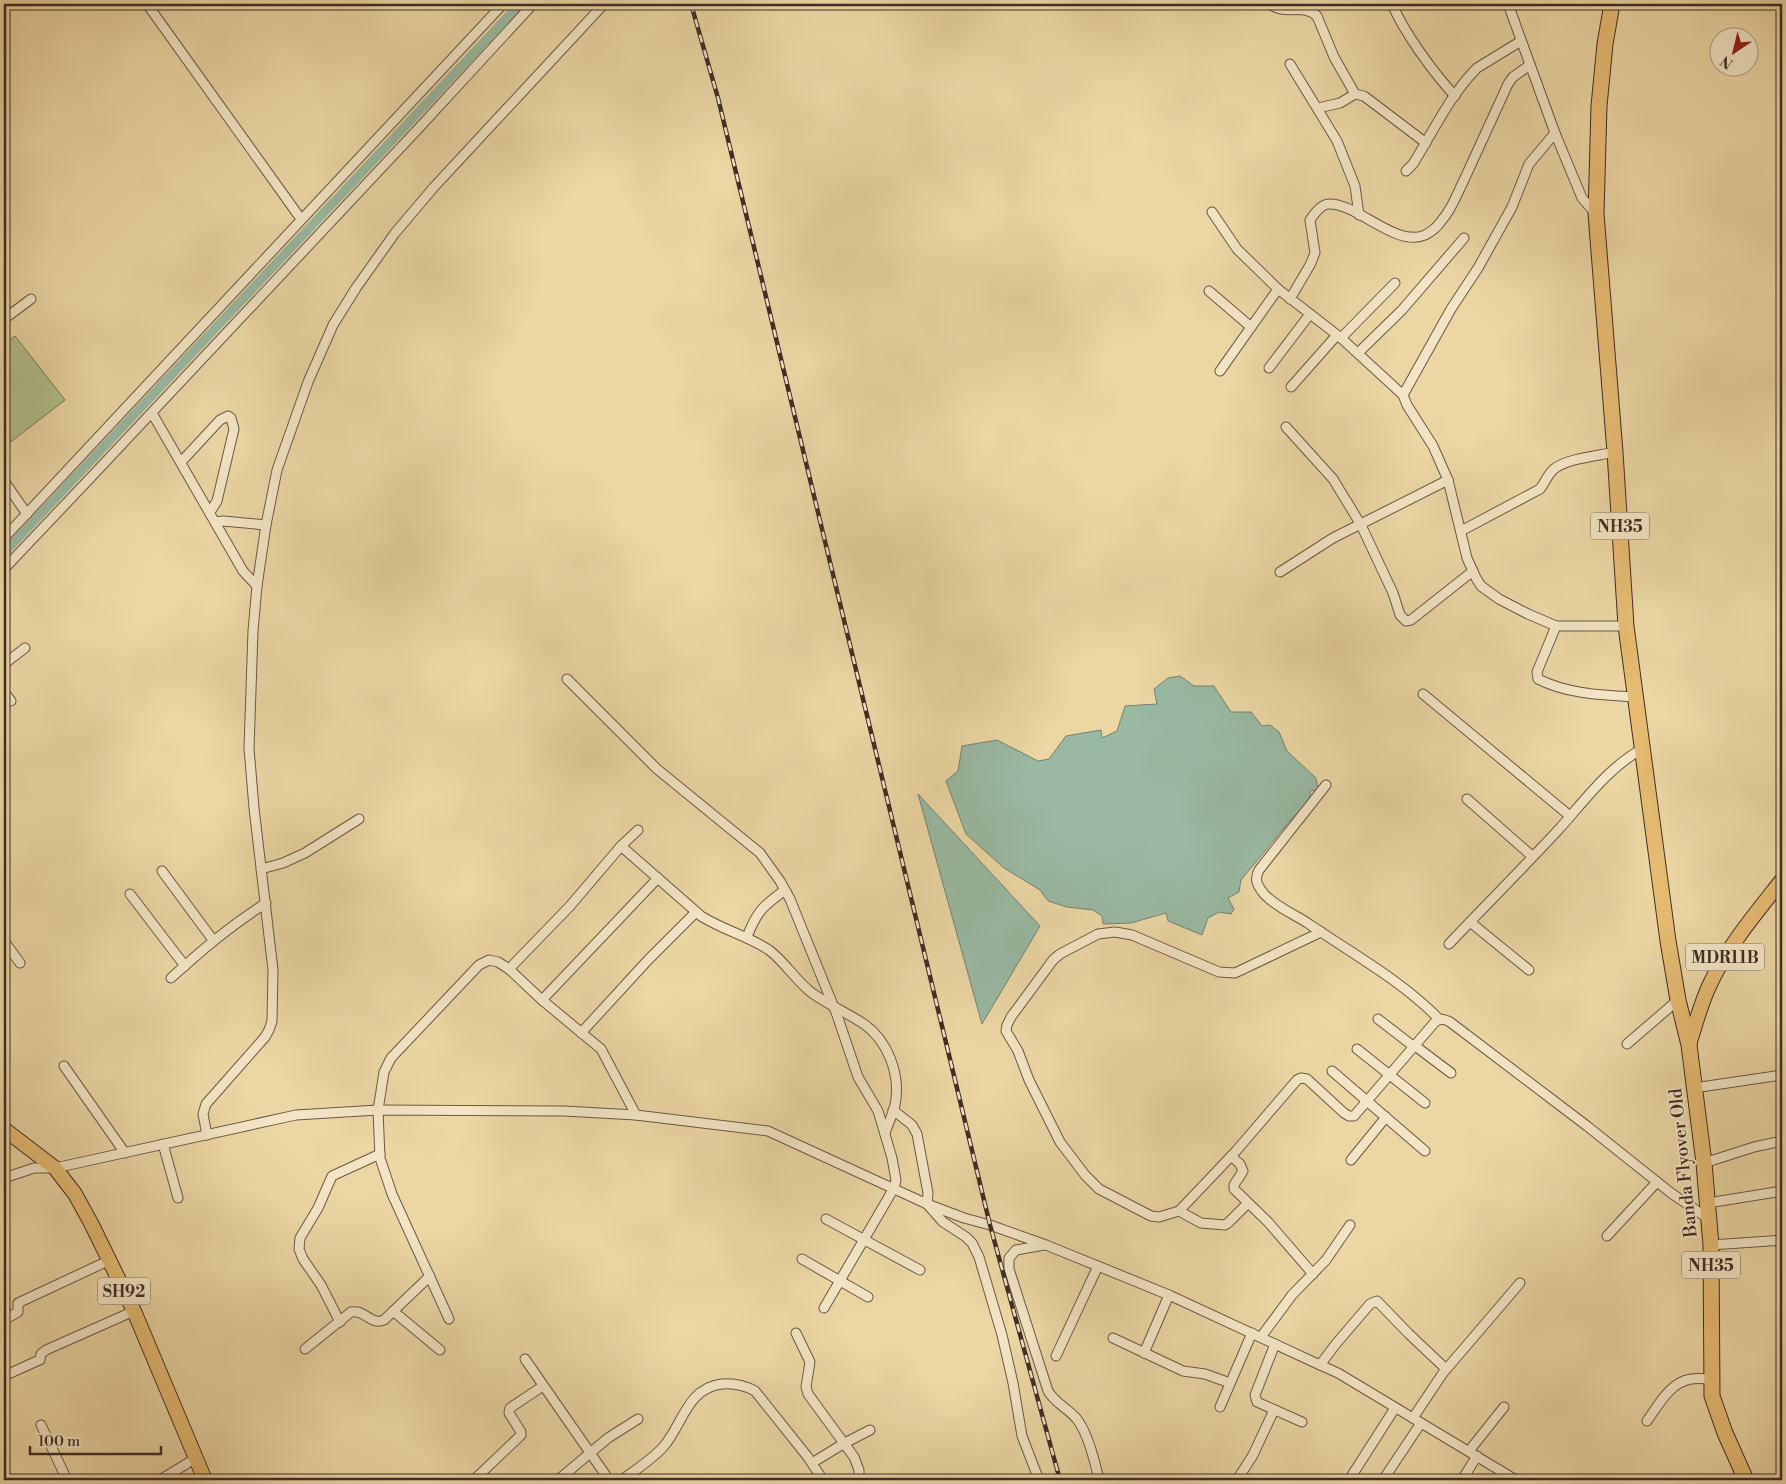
<svg xmlns="http://www.w3.org/2000/svg" width="1786" height="1484" font-family="'Libre Bodoni',serif">
<style>
.green{fill:#b1bf8b;stroke:#787658}
.water{fill:#99b9a3;stroke:#758171}
.lines{fill:none;stroke-linecap:round;stroke-linejoin:round}
.canal{stroke:#99b9a3;stroke-width:9}
.minor-casing{stroke:#6b5745;stroke-width:11}
.primary-casing{stroke:#402d25;stroke-width:16}
.trunk-casing{stroke:#402d25;stroke-width:17}
.minor{stroke:#f2e4c4;stroke-width:9}
.primary{stroke:#e6bb72;stroke-width:14}
.trunk{stroke:#e6bb72;stroke-width:15}
.rail-casing{stroke:#402d25;stroke-width:4.5}
.rail{stroke:#f2e4c4;stroke-width:2.5;stroke-dasharray:8;stroke-linecap:butt}
.labels{text-anchor:middle;stroke-width:4;stroke-linejoin:round;paint-order:stroke}
.shield{fill:#f2e4c4;stroke:#756455;stroke-width:1}
.shield-label{font-size:16px;font-weight:bold;fill:#402d25}
.street-label{font-size:18px;fill:#402d25;stroke:#f2e4c4}
</style>
<rect width="100%" height="100%" fill="#ebd6a4"/>
<filter id="stains"><feTurbulence type="fractalNoise" baseFrequency=".004" numOctaves="4"/><feColorMatrix values="0 0 0 0 .2 0 0 0 0 .09 0 0 0 0 .02 0 0 0 .5 -.17"/></filter>
<radialGradient id="worn" r=".72"><stop offset=".6" stop-color="#630" stop-opacity="0"/><stop offset="1" stop-color="#630" stop-opacity=".3"/></radialGradient>
<polygon class="green" points="15,336 65,400 4,447 4,344"/>
<g class="water">
<polygon points="1180,676 1194,686 1214,686 1231,712 1251,712 1262,726 1270,725 1279,732 1287,751 1316,778 1318,790 1310,791 1311,795 1303,807 1288,823 1241,880 1239,892 1228,898 1234,909 1231,914 1219,912 1208,918 1202,935 1168,921 1166,913 1131,923 1103,924 1102,916 1093,910 1067,907 1048,901 1040,890 1004,868 966,834 946,781 958,771 962,746 997,740 1038,761 1049,759 1066,736 1101,730 1102,738 1117,731 1125,706 1157,704 1154,689 1168,678"/>
<polygon points="918,794 1040,926 982,1024"/>
</g>
<g class="lines">
<polyline class="canal" points="4,553 520,4"/>
<g class="minor-casing">
<g id="minor">
<polyline points="147,4 301,219"/>
<path d="M1270 4C1284 16 1304 3 1317 16L1334 57 1355 94"/>
<path d="M1392 4C1405 34 1433 72 1455 96"/>
<polyline points="1508,4 1555,133 1582,198 1596,214"/>
<polyline points="4,7 9,4"/>
<polyline points="1290,64 1337,141 1355,186 1359,215"/>
<polyline points="1318,108 1340,103 1355,94 1364,96 1426,143"/>
<path d="M1406 171 1413 164C1433 132 1450 95 1477 68L1521 41"/>
<polyline points="1212,212 1237,249 1278,289 1341,338 1403,395 1407,405 1433,446 1448,480 1467,558 1476,578 1481,586 1499,599 1528,614 1556,626 1626,626"/>
<polyline points="1209,291 1251,327"/>
<path d="M1290 299 1310 265 1315 253 1310 220C1314 214 1321 204 1329 204 1357 203 1396 248 1425 235 1431 232 1438 226 1442 220 1452 209 1457 194 1464 180 1479 148 1493 116 1508 84L1513 77 1530 65"/>
<polyline points="4,319 31,299"/>
<polyline points="1341,338 1395,283"/>
<polyline points="1358,353 1402,310 1464,238"/>
<polyline points="1269,368 1310,314"/>
<polyline points="1220,371 1278,289"/>
<polyline points="1291,387 1337,335"/>
<polyline points="1403,395 1451,309 1478,268 1512,207 1529,164 1555,133"/>
<polyline points="152,413 243,571 257,586"/>
<polyline points="1286,427 1333,479 1361,525 1393,593 1400,615 1406,621 1411,620 1473,571"/>
<polyline points="181,462 220,420 228,416 231,418 234,429 217,501 210,512"/>
<polyline points="4,481 27,514"/>
<polyline points="216,522 223,521 266,525"/>
<path d="M1461 531 1540 489C1545 483 1547 475 1554 469 1568 458 1598 456 1615 452"/>
<polyline points="4,538 503,4"/>
<polyline points="4,569 95,473 418,129 533,4"/>
<polyline points="1280,572 1333,538 1448,480"/>
<path d="M1556 626 1537 672 1538 679C1567 694 1602 695 1635 697"/>
<polyline points="4,664 25,648"/>
<polyline points="567,679 657,769 760,853 780,881 790,899 837,1015 858,1077 878,1111 892,1158 896,1180 894,1188 824,1308"/>
<polyline points="4,692 11,701"/>
<polyline points="1423,694 1570,816"/>
<path d="M1326 785 1259 870C1254 880 1257 885 1264 894 1276 907 1294 914 1309 924 1353 954 1402 981 1439 1019"/>
<polyline points="1467,799 1532,856"/>
<path d="M621 846 701 916C723 930 748 936 769 950 785 962 796 981 812 993 829 1005 847 1013 864 1024 888 1041 901 1075 895 1105 893 1114 888 1124 885 1133"/>
<polyline points="261,869 283,863 305,853 359,819"/>
<polyline points="162,871 213,940"/>
<polyline points="130,894 185,966"/>
<polyline points="1470,922 1529,970"/>
<path d="M1321 932 1235 973 1219 972 1132 935 1115 932 1098 934 1060 954 1053 960 1011 1017 1007 1025 1006 1031 1018 1051 1029 1080 1060 1142 1085 1175 1099 1189 1151 1216 1159 1217 1179 1211 1236 1151 1297 1080 1301 1078 1307 1079 1344 1113 1349 1116H1354L1435 1022C1441 1018 1444 1019 1450 1022L1587 1126 1671 1193 1709 1219"/>
<path d="M747 937C757 911 763 906 785 890"/>
<polyline points="4,941 20,963"/>
<path d="M1449 944C1486 905 1524 867 1560 828 1585 800 1609 767 1642 749"/>
<polyline points="509,969 570,906 621,846 638,830"/>
<path d="M171 978C203 949 230 926 266 903"/>
<polyline points="542,1000 658,878"/>
<polyline points="1378,1019 1413,1046"/>
<polyline points="581,1033 648,960 696,912"/>
<polyline points="1627,1044 1678,1000"/>
<polyline points="1414,1045 1451,1073"/>
<polyline points="1357,1049 1425,1103"/>
<polyline points="64,1066 125,1153"/>
<polyline points="1332,1071 1425,1151"/>
<polyline points="1694,1088 1782,1075"/>
<polyline points="893,1110 912,1125 917,1134 928,1193 927,1204 943,1222 966,1237 972,1243 979,1257 1002,1335 1013,1383 1022,1436 1039,1480"/>
<polyline points="207,1135 203,1114 206,1104 265,1037 269,1030 272,1021 273,970 254,808 249,748 253,631 257,586 266,525 277,470 308,382 333,325 356,288 395,233 434,187 604,4"/>
<polyline points="163,1144 178,1198"/>
<polyline points="1231,1156 1240,1164 1243,1171 1234,1185 1234,1189 1268,1222 1313,1274"/>
<polyline points="1351,1160 1386,1117"/>
<polyline points="1704,1163 1754,1147 1782,1141"/>
<polyline points="4,1178 34,1168 55,1168 296,1115 378,1110 564,1111 636,1115 768,1131 927,1204 964,1218 990,1225 1046,1245 1169,1295 1320,1365 1338,1373 1516,1480"/>
<polyline points="1708,1203 1782,1191"/>
<polyline points="1179,1211 1201,1223 1225,1225 1228,1223 1248,1203"/>
<polyline points="826,1219 920,1270"/>
<polyline points="1607,1236 1657,1182"/>
<path d="M1044 1245 1016 1250 1009 1258V1269L1048 1391C1055 1403 1067 1408 1076 1418 1088 1432 1095 1462 1099 1480"/>
<polyline points="1711,1245 1782,1240"/>
<polyline points="802,1259 868,1297"/>
<polyline points="393,1311 440,1350"/>
<polyline points="449,1319 392,1194 380,1158 378,1110 384,1072 391,1058 479,965 489,960 498,962 509,969 542,1000 601,1049 636,1115"/>
<polyline points="4,1320 18,1312 18,1303 110,1260"/>
<polyline points="340,1322 321,1285 303,1259 299,1249 300,1238 318,1208 332,1176 380,1154"/>
<polyline points="796,1333 810,1362 806,1387 808,1394 854,1457 859,1470 859,1480"/>
<polyline points="1261,1337 1292,1295 1326,1260 1350,1225"/>
<polyline points="1113,1338 1183,1371 1205,1374 1230,1383"/>
<polyline points="1275,1344 1255,1395 1257,1402 1302,1422"/>
<path d="M305 1349 351 1312C365 1309 371 1326 384 1320L430 1276"/>
<polyline points="1144,1353 1169,1295"/>
<polyline points="1056,1356 1098,1266"/>
<polyline points="525,1359 609,1480"/>
<polyline points="1320,1365 1335,1345 1370,1304 1377,1301 1409,1334 1446,1369"/>
<polyline points="4,1376 37,1361 40,1360 41,1354 46,1350 134,1311"/>
<polyline points="1220,1407 1252,1333"/>
<polyline points="1413,1418 1443,1373 1520,1283"/>
<path d="M1647 1421C1658 1406 1670 1382 1691 1379 1698 1378 1705 1379 1711 1379"/>
<polyline points="41,1425 67,1480"/>
<polyline points="1469,1451 1504,1407"/>
<polyline points="812,1463 843,1444 870,1430"/>
<polyline points="4,1473 7,1480"/>
<polyline points="476,1478 521,1435 521,1432 509,1413 510,1408 543,1386"/>
<polyline points="160,1480 196,1458"/>
<polyline points="558,1480 608,1438 638,1419"/>
<path d="M622 1480C635 1470 653 1459 664 1446 683 1424 687 1388 722 1384 734 1383 744 1385 755 1391L807 1456 823 1480"/>
<polyline points="1237,1480 1253,1455 1274,1410"/>
<polyline points="1349,1480 1395,1408"/>
<polyline points="1383,1480 1421,1423"/>
<polyline points="1462,1480 1477,1456"/>
</g>
</g>
<g class="primary-casing">
<g id="primary">
<path d="M1689 1045C1695 1025 1701 1003 1710 984 1728 946 1756 913 1782 880"/>
<polyline points="4,1129 55,1168 75,1194 92,1225 134,1311 205,1480"/>
</g>
</g>
<g class="trunk-casing">
<polyline id="trunk" points="1612,4 1605,44 1599,106 1596,214 1615,452 1626,626 1668,941 1678,1000 1689,1045 1704,1163 1711,1245 1712,1396 1725,1433 1746,1480"/>
</g>
<use href="#minor" class="minor"/>
<use href="#primary" class="primary"/>
<use href="#trunk" class="trunk"/>
<g class="rail-casing">
<polyline id="rail" points="691,4 718,98 990,1225 1060,1480"/>
</g>
<use href="#rail" class="rail"/>
</g>
<g class="labels">
<g class="shield">
<rect x="1591" y="512.5" width="58" height="27" rx="4"/>
<rect x="1686" y="943.5" width="78" height="27" rx="4"/>
<rect x="1682" y="1251.5" width="58" height="27" rx="4"/>
<rect x="98" y="1277.5" width="52" height="27" rx="4"/>
</g>
<g class="shield-label">
<text x="1620" y="532">NH35</text>
<text x="1725" y="963">MDR11B</text>
<text x="1711" y="1271">NH35</text>
<text x="124" y="1297">SH92</text>
</g>
<g class="street-label">
<text transform="translate(1683 1163) rotate(-96)" y="6">Banda Flyover Old</text>
</g>
</g>
<rect width="1786" height="1484" fill="none" stroke="#ebd6a4" stroke-width="20"/>
<rect x="5" y="5" width="1776" height="1474" fill="none" stroke="#402d25" stroke-width="2.5"/>
<rect x="10" y="10" width="1766" height="1464" fill="none" stroke="#402d25"/>
<g transform="translate(1734 52) rotate(215)"><circle r="24" fill="#f2e4c4" stroke="#ab9b84"/>
<path d="M0-4L9 19L0 12L-9 19Z" fill="#8f2418"/>
<text y="-8" font-size="14" font-weight="bold" text-anchor="middle" fill="#402d25">N</text>
</g>
<path d="M30 1446v8h131v-8" fill="none" stroke="#402d25" stroke-width="2.5"/>
<text x="38" y="1446" font-size="15" fill="#402d25" stroke="#f2e4c4" stroke-width="4" paint-order="stroke">100 m</text>
<rect width="100%" height="100%" filter="url(#stains)"/>
<rect width="100%" height="100%" fill="url(#worn)"/>
</svg>
